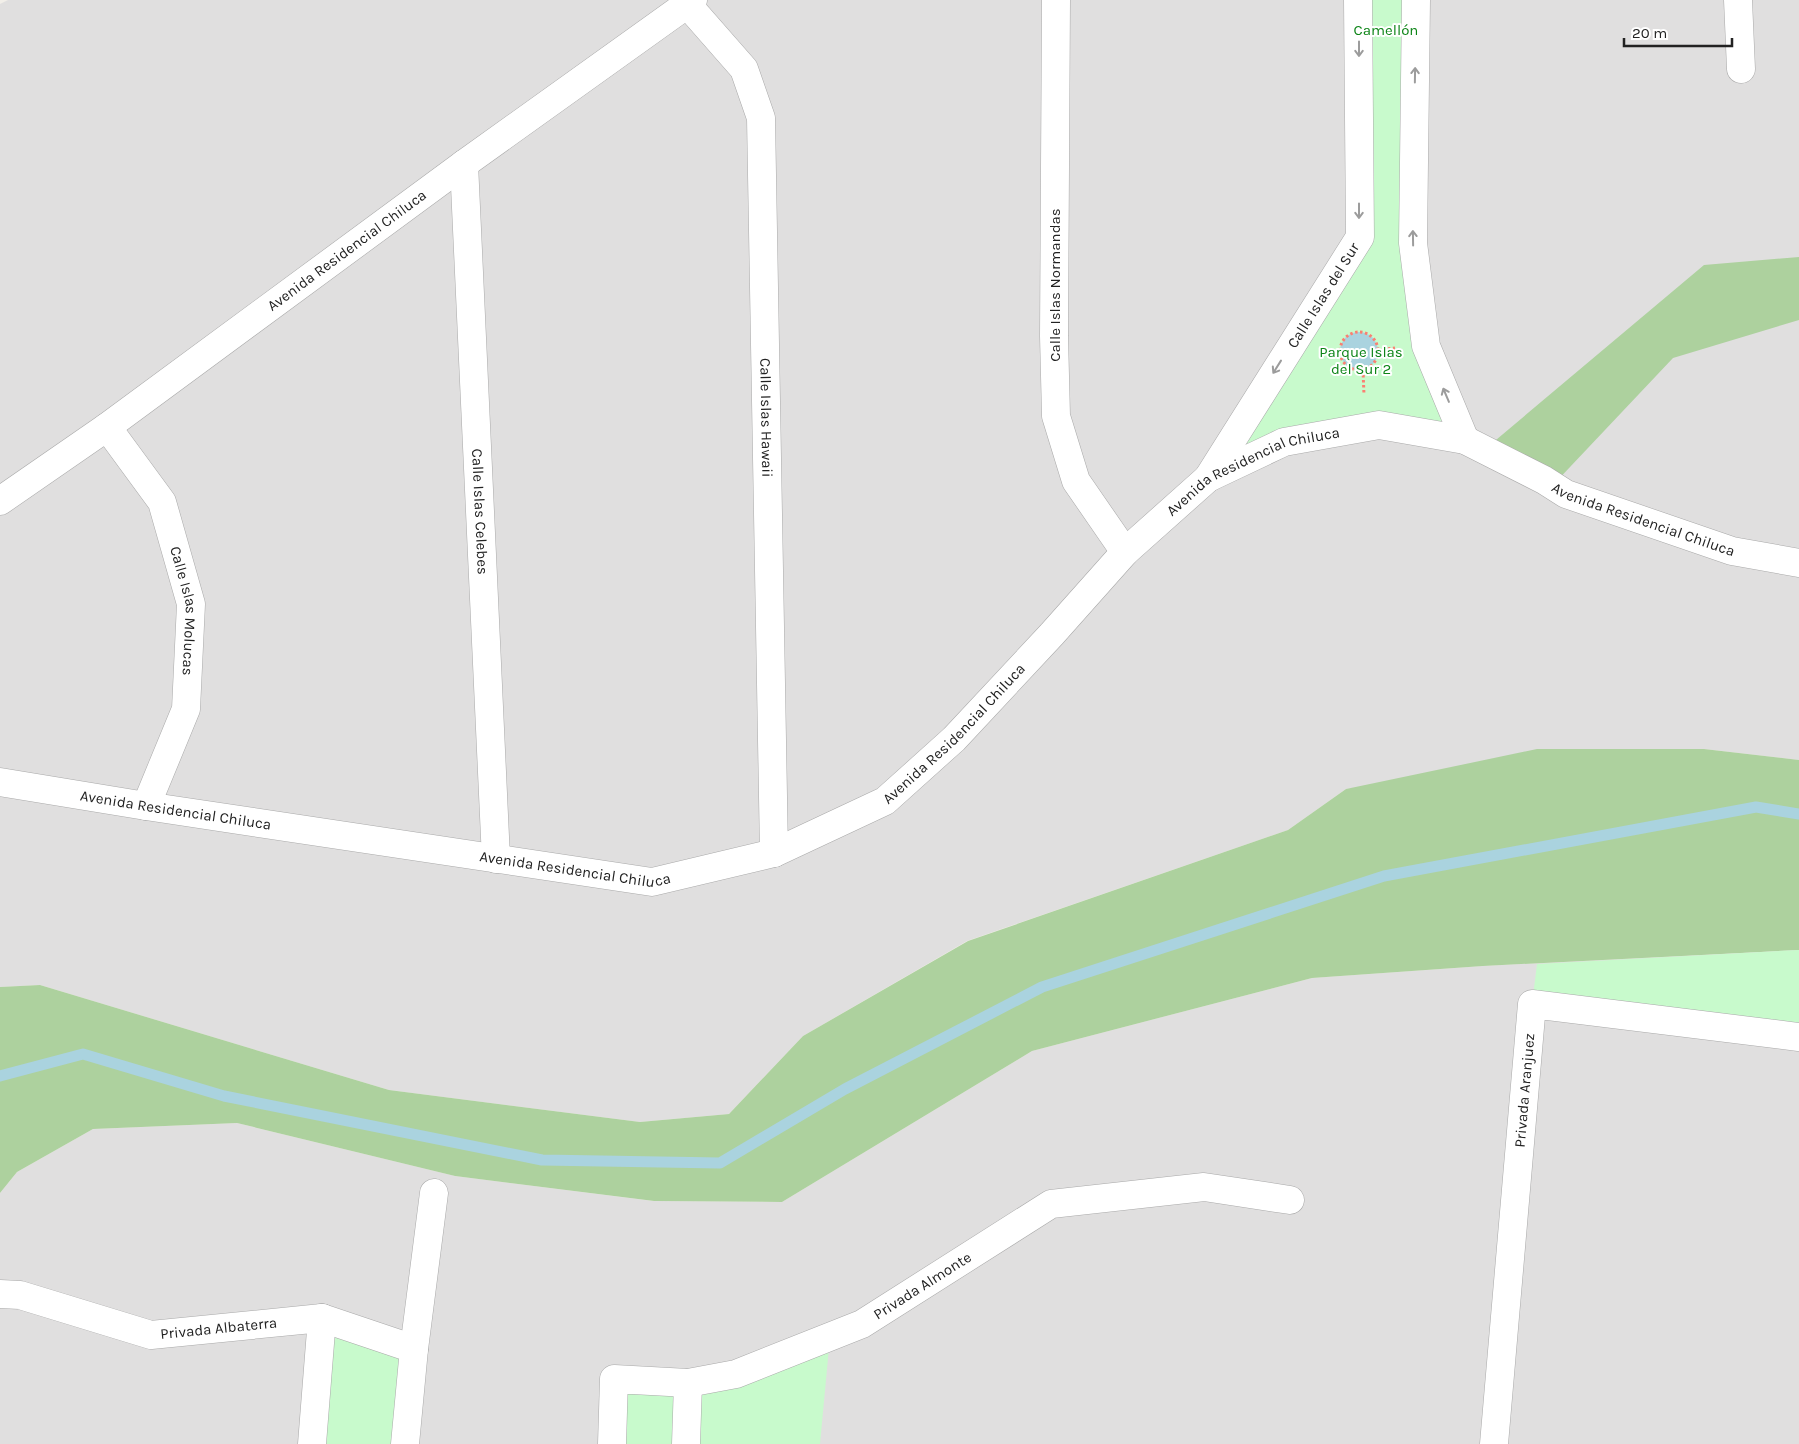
<svg xmlns="http://www.w3.org/2000/svg" width="1799" height="1444" font-family="Karla,sans-serif">
<style>
.residential{fill:#e0dfdf}
.forest{fill:#add19e}
.park{fill:#c8facc}
.water{fill:#aad3df}
.lines{fill:none;stroke-linecap:round;stroke-linejoin:round}
.stream{stroke:#aad3df;stroke-width:11}
.minor-casing{stroke:#a9a9a9;stroke-width:29}
.tertiary-casing{stroke:#a9a9a9;stroke-width:29}
.path{stroke:#fa8072;stroke-width:3;stroke-dasharray:2.5 2.5;stroke-linecap:butt}
.minor{stroke:#fff;stroke-width:28}
.tertiary{stroke:#fff;stroke-width:28}
.oneway{stroke:#9c9c9c}
.labels{text-anchor:middle;stroke-width:4;stroke-linejoin:round;paint-order:stroke}
.park-label{font-size:15px;fill:#0c8416;stroke:#fff}
.street-label{font-size:15px;fill:#222;stroke:#fff}
</style>
<rect width="100%" height="100%" fill="#f2efe9"/>
<g class="residential">
<polygon points="8,0 1799,0 1799,760 1704,749 1346,789 1288,830 967,941 803,1036 729,1114 640,1122 389,1090 40,985 0,987 0,4"/>
<polygon points="1799,950 1799,1444 0,1444 0,1193 17,1172 93,1129 237,1123 455,1176 653,1201 782,1202 1032,1051 1312,978 1483,966"/>
</g>
<g class="forest">
<polygon points="1799,257 1799,320 1673,358 1553,485 1484,450 1704,265"/>
<polygon points="1537,749 1704,749 1799,760 1799,950 1483,966 1312,978 1032,1051 782,1202 654,1201 455,1176 237,1123 93,1129 17,1172 0,1193 0,987 40,985 389,1090 640,1122 729,1114 803,1036 968,941 1288,830 1346,789"/>
</g>
<g class="park">
<polygon points="1356,0 1416,0 1413,243 1465,440 1379,425 1208,478 1360,237"/>
<polygon points="1799,950 1799,1037 1532,1004 1537,964"/>
<polygon points="322,1318 414,1349 405,1444 312,1444"/>
<polygon points="830,1337 820,1444 612,1444 614,1379 688,1383"/>
</g>
<circle class="water" cx="1359" cy="351" r="19"/>
<g class="lines">
<polyline class="stream" points="0,1076 83,1054 224,1096 542,1160 720,1163 845,1089 1042,987 1384,876 1756,807 1799,814"/>
<g class="minor-casing">
<g id="minor">
<polyline points="1056,0 1054,336 1056,416 1076,481 1125,552"/>
<polyline points="1416,0 1413,243 1426,346 1465,440"/>
<polyline points="1738,0 1741,69"/>
<path id="s1" d="M687 4 744 69 761 118 774 853"/>
<path id="s2" d="M464 164 496 859"/>
<path id="s3" d="M107 427 162 502 191 604 186 709 146 806"/>
<path id="s4" d="M1208 478 1360 237 1358 0"/>
<path id="s5" d="M0 1294 20 1295 151 1335 322 1318 414 1349"/>
<polyline points="312,1444 322,1318"/>
<polyline points="405,1444 414,1349 434,1193"/>
<path id="s6" d="M612 1444 614 1379 688 1383 736 1374 862 1324 1051 1204 1204 1187 1290 1200"/>
<polyline points="686,1444 688,1383"/>
<path id="s7" d="M1494 1444 1532 1004 1799 1037"/>
</g>
</g>
<g class="tertiary-casing">
<g id="tertiary">
<path id="s8" d="M0 501 107 427 464 164 693 0"/>
<path id="s9" d="M0 782 146 806 652 882 774 853 885 801 954 739 1052 634 1125 552 1208 478 1284 442 1379 425 1465 440 1544 480 1566 494 1732 551 1799 563"/>
</g>
</g>
<g class="path">
<circle cx="1359" cy="351" r="19"/>
<polyline points="1378,350 1395,348"/>
<polyline points="1363,370 1364,395"/>
</g>
<use href="#minor" class="minor"/>
<use href="#tertiary" class="tertiary"/>
</g>
<defs><path id="oneway-shaft" d="M-6 0H5M1.5-3L5.5 0L1.5 3" fill="none" stroke-width="1.6" stroke-linecap="round" stroke-linejoin="round" transform="scale(1.25)"/></defs>
<g class="oneway">
<use href="#oneway-shaft" transform="translate(1359 49) rotate(90)"/>
<use href="#oneway-shaft" transform="translate(1415 75) rotate(-89)"/>
<use href="#oneway-shaft" transform="translate(1359 211) rotate(90)"/>
<use href="#oneway-shaft" transform="translate(1413 238) rotate(-91)"/>
<use href="#oneway-shaft" transform="translate(1277 367) rotate(122)"/>
<use href="#oneway-shaft" transform="translate(1446 395) rotate(-113)"/>
</g>
<g class="labels">
<g class="park-label">
<text x="1386" y="35">Camellón</text>
<text x="1361" y="357">Parque Islas<tspan x="1361" dy="17">del Sur 2</tspan></text>
</g>
<g class="street-label">
<text dy="5" stroke="none"><textPath href="#s8" startOffset="428">Avenida Residencial Chiluca</textPath></text>
<text transform="translate(1055 285) rotate(-90)" y="5">Calle Islas Normandas</text>
<text dy="5" stroke="none"><textPath href="#s4" startOffset="216">Calle Islas del Sur</textPath></text>
<text dy="5" stroke="none"><textPath href="#s1" startOffset="438">Calle Islas Hawaii</textPath></text>
<text dy="5" stroke="none"><textPath href="#s9" startOffset="1409">Avenida Residencial Chiluca</textPath></text>
<text dy="5" stroke="none"><textPath href="#s2" startOffset="348">Calle Islas Celebes</textPath></text>
<text dy="5" stroke="none"><textPath href="#s9" startOffset="1829">Avenida Residencial Chiluca</textPath></text>
<text dy="5" stroke="none"><textPath href="#s3" startOffset="205">Calle Islas Molucas</textPath></text>
<text dy="5" stroke="none"><textPath href="#s9" startOffset="1004">Avenida Residencial Chiluca</textPath></text>
<text dy="5" stroke="none"><textPath href="#s9" startOffset="178">Avenida Residencial Chiluca</textPath></text>
<text dy="5" stroke="none"><textPath href="#s9" startOffset="582">Avenida Residencial Chiluca</textPath></text>
<text dy="5" stroke="none"><textPath href="#s7" startOffset="355">Privada Aranjuez</textPath></text>
<text dy="5" stroke="none"><textPath href="#s6" startOffset="395">Privada Almonte</textPath></text>
<text dy="5" stroke="none"><textPath href="#s5" startOffset="225">Privada Albaterra</textPath></text>
</g>
</g>
<path d="M1624 38v8h108v-8" fill="none" stroke="#222222" stroke-width="2.5"/>
<text x="1632" y="38" font-size="15" fill="#222222" stroke="#ffffff" stroke-width="4" paint-order="stroke">20 m</text>
</svg>
